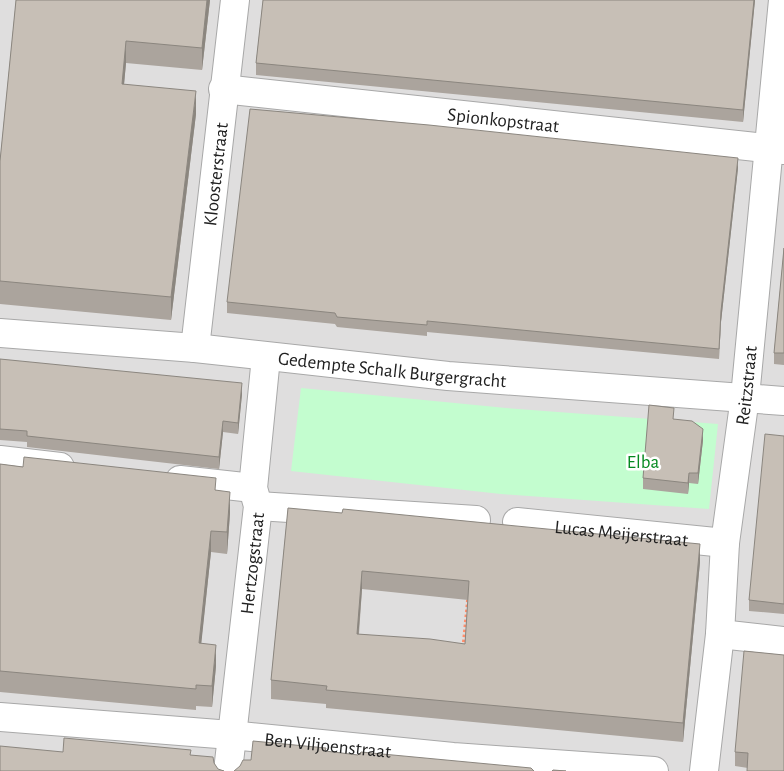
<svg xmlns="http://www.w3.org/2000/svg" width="784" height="771" font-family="'Alegreya Sans',sans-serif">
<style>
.residential{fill:#dfdede}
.park{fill:#c3fdcf}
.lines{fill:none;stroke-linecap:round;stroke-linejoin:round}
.street-casing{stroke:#a8a8a8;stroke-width:30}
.path{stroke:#ff8d6b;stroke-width:3;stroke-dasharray:2.5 2.5;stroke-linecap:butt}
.street{stroke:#fff;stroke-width:28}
.wall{fill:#aba49d;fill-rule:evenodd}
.shaded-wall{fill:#8b867f}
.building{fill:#c7bfb6;stroke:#8b867f;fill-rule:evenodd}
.labels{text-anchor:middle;stroke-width:5;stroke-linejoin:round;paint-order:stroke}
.street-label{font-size:19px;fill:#212121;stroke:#fff}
.park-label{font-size:19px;fill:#048920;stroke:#fff}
</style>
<rect width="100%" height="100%" fill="#f2f0e7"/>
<rect class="residential" x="0" y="0" width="784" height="771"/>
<polygon class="park" points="301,388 506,408 718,424 709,509 501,494 291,471"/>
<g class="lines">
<g class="street-casing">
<g id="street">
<path id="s1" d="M223 89 784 150"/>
<path id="s2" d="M0 333 195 348 448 376 784 401"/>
<path id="s3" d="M195 348 235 0"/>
<polyline points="0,460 60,467"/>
<polyline points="180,480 253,488"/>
<polyline points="258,506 476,520"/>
<path id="s4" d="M517 522 725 543"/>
<polyline points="720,634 784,641"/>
<path id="s5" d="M0 717 231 735 453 757 654 771"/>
<path id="s6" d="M228 771 258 506 253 488 266 357"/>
<path id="s7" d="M704 771 720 634 725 543 745 397 783 0"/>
</g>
</g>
<polyline class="path" points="463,647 468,596"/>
<use href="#street" class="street"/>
</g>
<g class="wall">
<polygon points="16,0 210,0 202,70 126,63 124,84 196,114 171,320 0,304 0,161"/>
<polygon points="263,0 755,0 743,122 256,75 256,63"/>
<polygon points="738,168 721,322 719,359 427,332 427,336 337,327 335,324 227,313 227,302"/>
<polygon points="784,248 784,365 774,364 774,353"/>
<polygon points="0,359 242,394 238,434 223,432 219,469 27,447 27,442 0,440"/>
<polygon points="674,419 703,440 698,484 689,483 688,494 643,489 643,478"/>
<polygon points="784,436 784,614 749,611 749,600"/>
<polygon points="0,464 216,490 230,513 227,554 211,552 201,643 216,666 212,707 196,706 196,710 0,692"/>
<path d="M288 508 700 562 683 742 326 708V704L271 699V680ZM362 589 468 600 465 644 359 634Z"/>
<polygon points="784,655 748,768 735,766 735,752"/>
</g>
<g class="shaded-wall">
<polygon points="207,0 210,0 202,70 202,48"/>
<polygon points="754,0 755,0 743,122 743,110"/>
<polygon points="126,41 126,63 122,106 122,84"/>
<polygon points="196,91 196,114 171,320 171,297"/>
<polygon points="738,158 738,168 721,322 719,359 721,311"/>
<polygon points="242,383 242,394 238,434 238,423"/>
<polygon points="223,421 223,432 219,469 219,457"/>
<polygon points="703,429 703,440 698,484 698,473"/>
<polygon points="689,473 689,483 688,494 688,483"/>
<polygon points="230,492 230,513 227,554 227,532"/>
<polygon points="211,531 211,552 199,665 199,643"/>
<polygon points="700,544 700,562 683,742 683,723"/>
<polygon points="362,571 362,589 357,652 357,634"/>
<polygon points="216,645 216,666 212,707 212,686"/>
</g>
<g class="building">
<polygon points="16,0 207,0 202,48 126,41 122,84 196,91 171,297 0,281 0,161"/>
<polygon points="263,0 754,0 743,110 256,63"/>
<polygon points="250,109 429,125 738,158 721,311 719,349 427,321 427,325 337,317 335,313 227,302"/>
<polygon points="784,248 784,353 774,353"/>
<polygon points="0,359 242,383 238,423 223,421 219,457 27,436 27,431 0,429"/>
<polygon points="649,405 674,408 673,419 692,421 703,429 698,473 689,473 688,483 643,478"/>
<polygon points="765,434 784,436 784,604 749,600"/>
<polygon points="24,457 216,478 215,490 230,492 227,532 211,531 199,643 216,645 212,686 196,685 196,689 0,671 0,464 23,467"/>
<path d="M288 508 342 513 343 509 700 544 683 723 326 690 327 686 271 680ZM362 571 469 581 465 644 430 639 357 634Z"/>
<polygon points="744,651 784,655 784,771 747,771 748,753 735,752"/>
<polygon points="64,738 191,750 190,755 213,757 214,763 218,769 224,771 0,771 0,746 63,752"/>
<polygon points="253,741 326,748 325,751 358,755 361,752 531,768 534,771 234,771 240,766 243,760 251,760"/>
<polygon points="553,770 566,771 552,771"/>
</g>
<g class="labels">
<g class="street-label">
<text dy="7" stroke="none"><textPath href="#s1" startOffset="282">Spionkopstraat</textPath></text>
<text dy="7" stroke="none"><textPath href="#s3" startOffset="175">Kloosterstraat</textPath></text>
<text dy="7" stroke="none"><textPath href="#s2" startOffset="394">Gedempte Schalk Burgergracht</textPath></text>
<text dy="7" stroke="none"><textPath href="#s7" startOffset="388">Reitzstraat</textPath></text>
<text dy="7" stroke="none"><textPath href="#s4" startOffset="105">Lucas Meijerstraat</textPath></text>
<text dy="7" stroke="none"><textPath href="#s6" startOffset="209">Hertzogstraat</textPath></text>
<text dy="7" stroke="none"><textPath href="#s5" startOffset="329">Ben Viljoenstraat</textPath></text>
</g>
<g class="park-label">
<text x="643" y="468">Elba</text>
</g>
</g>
</svg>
